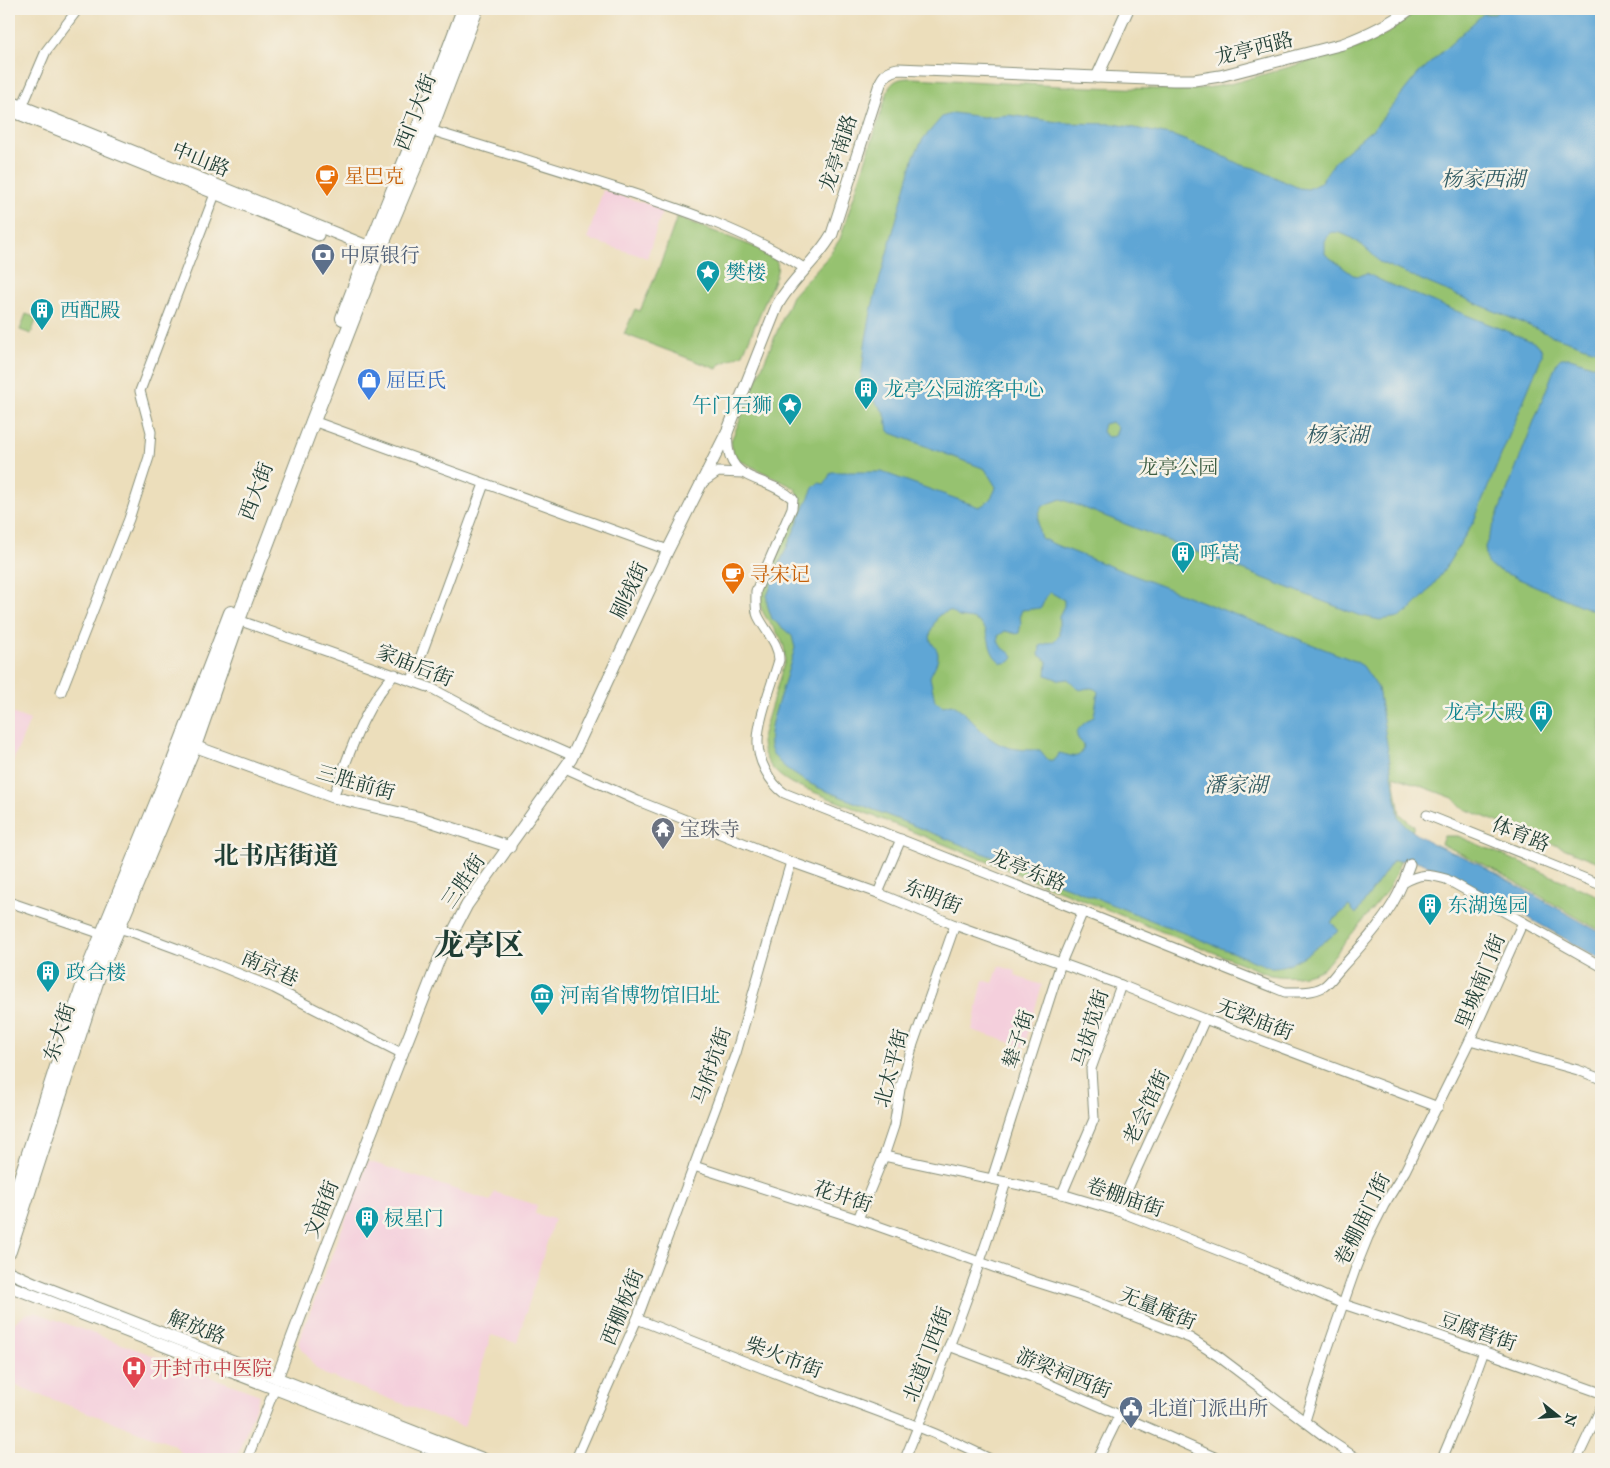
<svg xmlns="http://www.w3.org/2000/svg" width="1610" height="1468" font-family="'IM FELL Great Primer','Noto Serif SC',serif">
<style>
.built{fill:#f4cfdc}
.green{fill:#96c270;stroke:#5a8052}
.water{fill:#5ea6d5;stroke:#3e7284;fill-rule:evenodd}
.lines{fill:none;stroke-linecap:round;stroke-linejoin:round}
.street-casing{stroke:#868e78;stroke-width:11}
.secondary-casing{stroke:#868e78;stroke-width:13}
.primary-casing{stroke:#868e78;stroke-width:16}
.street{stroke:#fff;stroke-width:9}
.secondary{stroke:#fff;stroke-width:11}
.primary{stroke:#fff;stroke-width:14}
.labels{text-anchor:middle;stroke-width:5;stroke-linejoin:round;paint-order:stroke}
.street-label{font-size:20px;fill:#1f3d34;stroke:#f7f3e8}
.food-label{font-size:20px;fill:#c56008;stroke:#f7f3e8;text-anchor:start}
.service-label{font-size:20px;fill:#4e5e75;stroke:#f7f3e8;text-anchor:start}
.culture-label{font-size:20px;fill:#0d838f;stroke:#f7f3e8;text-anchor:start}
.shop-label{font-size:20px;fill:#366cbe;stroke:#f7f3e8;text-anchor:start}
.park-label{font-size:20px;fill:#3d5e43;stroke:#f7f3e8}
.worship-label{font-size:20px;fill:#5b616d;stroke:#f7f3e8;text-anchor:start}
.health-label{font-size:20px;fill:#be3a42;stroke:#f7f3e8;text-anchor:start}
.water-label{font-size:21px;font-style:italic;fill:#325c64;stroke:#f7f3e8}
.district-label{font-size:25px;font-weight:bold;fill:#1f3d34;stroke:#f7f3e8}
.town-label{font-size:30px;font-weight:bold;fill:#1f3d34;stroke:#f7f3e8}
</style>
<rect width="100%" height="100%" fill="#f7f3e8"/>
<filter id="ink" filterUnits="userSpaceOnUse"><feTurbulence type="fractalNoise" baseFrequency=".02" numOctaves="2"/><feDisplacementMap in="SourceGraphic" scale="10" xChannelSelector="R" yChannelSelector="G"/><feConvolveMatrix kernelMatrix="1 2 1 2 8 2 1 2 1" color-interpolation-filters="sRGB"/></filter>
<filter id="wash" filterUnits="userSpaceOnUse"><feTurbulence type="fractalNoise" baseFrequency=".0096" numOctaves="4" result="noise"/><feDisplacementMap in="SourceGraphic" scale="20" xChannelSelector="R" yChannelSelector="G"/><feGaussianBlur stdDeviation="1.12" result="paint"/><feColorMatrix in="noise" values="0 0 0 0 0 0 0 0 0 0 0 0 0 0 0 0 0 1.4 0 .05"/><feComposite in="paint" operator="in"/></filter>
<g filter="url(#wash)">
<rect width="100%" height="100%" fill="#ecdebb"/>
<g class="built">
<polygon points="603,190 663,209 647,258 587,239"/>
<polygon points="9,712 30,720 9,771"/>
<polygon points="999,966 1016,971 1015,976 1042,985 1024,1047 972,1030 983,980 993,983"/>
<polygon points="368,1161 491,1201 494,1192 537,1205 535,1214 554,1219 517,1343 491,1335 464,1427 324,1374 316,1368 298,1343"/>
<polygon points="35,1312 260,1395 236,1459 187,1459 174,1445 9,1383 9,1335 15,1322 25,1314"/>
</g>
<g class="green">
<path d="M1420 9H1601V863L1462 808 1453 798 1394 776 1400 814 1414 826 1394 878 1387 891 1323 969C1304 977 1290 978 1270 975L791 783C773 773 761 758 762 737L785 660C785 654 785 649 783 644 777 627 757 615 760 595L800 504V497L795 488 741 461C734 456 732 450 731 441L792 296 826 259 840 239 889 88C895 78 903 78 913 78L1060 86 1186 90 1213 87 1234 83 1359 47 1388 33Z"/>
<path d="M677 217 770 253C779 261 779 267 775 278L743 354 719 365 717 369 624 334 635 309 640 311 659 268Z"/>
<polygon points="26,314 37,318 31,334 20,330"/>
<polygon points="1444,836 1458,836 1601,897 1601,931 1491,868 1441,844"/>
</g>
<g class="water">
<path d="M1499 9H1601V352L1553 336 1379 262C1371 251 1344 228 1330 233L1325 241V254L1353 275 1360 276 1366 273 1384 282 1531 341C1539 345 1543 347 1542 356L1474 521 1443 572 1426 594 1411 609 1399 617 1380 620 1358 615 1061 499 1042 506C1037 516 1037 527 1041 538L1058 546 1355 661 1363 666 1378 688 1399 818C1419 843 1454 851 1481 865L1601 933V959L1456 877 1420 862 1407 860 1393 861 1356 914 1349 906 1331 922 1339 931C1318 945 1295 969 1269 967L819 788C804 781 773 764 770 746 769 738 770 730 772 722L795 648 792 636 772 619 767 604V596L779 565 813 488 818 483 825 484 831 472H882L979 507C988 503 993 497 996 487L985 469 891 433C885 427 888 421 885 415 880 404 868 397 860 388L865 345 872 307 914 156 923 139 942 117 953 113 983 117 1009 115 1065 123 1115 124 1174 136 1215 152 1241 165 1254 168 1299 188 1308 189 1320 183 1336 160 1376 126 1417 75 1483 14H1495ZM1112 422 1118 428 1115 436 1108 437 1102 432 1104 424ZM1050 592 1064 600V606L1059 616V636L1054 641 1040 646 1039 655 1047 661 1046 675 1059 680 1068 679 1080 690C1087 688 1094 686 1098 692L1094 716C1084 724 1067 733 1084 744 1081 763 1071 755 1059 753 1057 759 1055 761 1048 760L1040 750C1008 750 998 748 975 724 967 716 961 708 951 704L943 706 935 701 930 677C933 669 938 664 938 655 938 649 933 646 931 641 928 632 935 622 939 615L949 611C954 612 955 615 959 617 968 619 974 617 982 625 993 637 985 652 1002 663 1008 663 1012 662 1013 656 1007 649 997 648 998 636L1005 631 1017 634 1019 633 1021 624 1020 615 1022 610 1041 608 1046 597Z"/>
<polygon points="1561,358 1570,358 1601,368 1601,605 1596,612 1491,567 1487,563 1485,547 1557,362"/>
</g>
</g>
<g filter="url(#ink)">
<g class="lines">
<g class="street-casing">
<g id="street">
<polyline points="22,107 46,51 78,9"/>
<path d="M430 130C492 149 554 168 616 188 681 209 747 231 804 268"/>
<polyline points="313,421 668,550"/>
<path d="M728 432C723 485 764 473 793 499L792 508 756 591C756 599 755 609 758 616 765 631 779 643 779 660 773 682 757 721 758 743 758 761 770 783 784 793L1285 992C1298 992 1312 993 1323 987 1330 983 1336 973 1342 967 1365 942 1390 915 1403 883 1421 873 1427 874 1446 879L1601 966"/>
<polyline points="702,483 718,472 743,473"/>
<polyline points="238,620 431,688 489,719 573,756"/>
<polyline points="412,680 484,484"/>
<polyline points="61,692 129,519 149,457 151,432 140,391 215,194"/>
<polyline points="565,768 638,801 791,862 878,893 955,925 1121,985 1205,1019 1438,1107"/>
<path d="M333 797C349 756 363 706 395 674"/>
<polyline points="1427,815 1601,885"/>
<polyline points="1403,883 1410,864"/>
<polyline points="878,893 901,839"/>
<polyline points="9,902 102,934"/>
<polyline points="1523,922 1470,1040 1578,1070 1601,1079"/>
<polyline points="117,928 132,932 178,949 274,988 403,1054"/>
<polyline points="884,1156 1062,1194 1118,1211 1255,1265 1343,1304 1440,1336 1601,1393"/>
<polyline points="694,1166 858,1219 1033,1281 1087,1298 1190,1338 1218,1356 1332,1442 1358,1459"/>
<polyline points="992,1179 1061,963 1083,911"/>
<polyline points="1062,1194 1094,1119 1091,1069 1121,985"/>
<path d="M1118 1211C1146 1146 1177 1083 1205 1019"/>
<polyline points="858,1219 884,1156 894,1126 900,1089 913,1044 955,925"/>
<path d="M637 1319C690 1340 743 1361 796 1381 862 1406 927 1427 990 1459"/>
<polyline points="949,1346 1040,1380 1219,1459"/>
<polyline points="1305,1421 1325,1356 1356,1267 1368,1237 1384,1205 1405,1171 1470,1040"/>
<polyline points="247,1459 275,1388"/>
<polyline points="576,1459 637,1319 736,1053 791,862"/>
<path d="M905 1459C942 1368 977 1276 1006 1182"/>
<polyline points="1098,1459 1120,1414"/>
<polyline points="1442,1459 1463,1409 1484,1351"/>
<polyline points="1577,1459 1601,1408"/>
</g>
</g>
<g class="secondary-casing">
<g id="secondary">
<polyline points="1097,77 1128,9"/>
<polyline points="9,101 377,250"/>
<polyline points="9,110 318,235"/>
<polyline points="194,746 333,797 421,818 510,847"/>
<polyline points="9,1272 34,1283 484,1459"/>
<polyline points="9,1286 457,1459"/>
<path d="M277 1378 324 1253 440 957 467 905 571 759 668 550 728 430 777 306C791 279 817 261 832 234L880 84C884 75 888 71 898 69L1173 80H1194L1220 76 1343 44C1367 35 1390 24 1410 9"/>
</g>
</g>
<g class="primary-casing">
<g id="primary">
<path d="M343 318C382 214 427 113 464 9"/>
<polyline points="9,1215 90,965 174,761 231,613"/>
<polyline points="9,1251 99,973 194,746 238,620 313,421 379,251 430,130 476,9"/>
</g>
</g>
<use href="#street" class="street"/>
<use href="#secondary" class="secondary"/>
<use href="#primary" class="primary"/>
</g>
</g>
<defs>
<g id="cafe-pin" transform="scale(1.25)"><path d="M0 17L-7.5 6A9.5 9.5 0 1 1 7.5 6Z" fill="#e8710a" stroke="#f7f3e8"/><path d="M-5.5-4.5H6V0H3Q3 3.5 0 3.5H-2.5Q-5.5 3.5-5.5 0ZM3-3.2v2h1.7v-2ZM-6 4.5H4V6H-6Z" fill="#fff"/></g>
<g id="bank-pin" transform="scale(1.25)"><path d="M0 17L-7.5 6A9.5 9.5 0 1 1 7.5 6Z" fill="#5c6f8a" stroke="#f7f3e8"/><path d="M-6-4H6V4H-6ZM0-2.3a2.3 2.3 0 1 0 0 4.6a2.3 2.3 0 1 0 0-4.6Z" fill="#fff"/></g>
<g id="sight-pin" transform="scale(1.25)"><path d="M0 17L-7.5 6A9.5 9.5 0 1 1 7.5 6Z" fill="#0f9aa8" stroke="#f7f3e8"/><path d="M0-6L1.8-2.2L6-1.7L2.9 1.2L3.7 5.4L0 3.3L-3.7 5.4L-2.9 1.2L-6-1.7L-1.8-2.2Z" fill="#fff"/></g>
<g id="building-pin" transform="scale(1.25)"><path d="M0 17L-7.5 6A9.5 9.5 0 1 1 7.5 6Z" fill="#0f9aa8" stroke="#f7f3e8"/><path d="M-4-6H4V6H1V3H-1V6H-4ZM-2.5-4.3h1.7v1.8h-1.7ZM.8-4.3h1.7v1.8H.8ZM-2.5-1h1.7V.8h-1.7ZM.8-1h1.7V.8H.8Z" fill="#fff"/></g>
<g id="shop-pin" transform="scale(1.25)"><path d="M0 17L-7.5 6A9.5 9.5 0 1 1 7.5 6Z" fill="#3f7fe0" stroke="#f7f3e8"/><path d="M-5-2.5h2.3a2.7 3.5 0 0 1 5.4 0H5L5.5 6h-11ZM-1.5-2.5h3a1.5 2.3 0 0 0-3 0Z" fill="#fff"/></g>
<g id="temple-pin" transform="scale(1.25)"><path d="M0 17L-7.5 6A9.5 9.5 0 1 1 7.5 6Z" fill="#6b7280" stroke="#f7f3e8"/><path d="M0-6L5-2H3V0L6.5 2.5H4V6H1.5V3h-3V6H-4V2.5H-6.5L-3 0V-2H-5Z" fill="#fff"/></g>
<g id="museum-pin" transform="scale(1.25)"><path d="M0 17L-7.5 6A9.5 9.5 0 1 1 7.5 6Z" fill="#0f9aa8" stroke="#f7f3e8"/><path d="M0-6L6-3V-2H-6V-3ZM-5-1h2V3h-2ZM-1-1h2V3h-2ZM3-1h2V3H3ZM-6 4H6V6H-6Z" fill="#fff"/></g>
<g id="hospital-pin" transform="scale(1.25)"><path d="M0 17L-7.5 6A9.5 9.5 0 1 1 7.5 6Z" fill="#e0444e" stroke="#f7f3e8"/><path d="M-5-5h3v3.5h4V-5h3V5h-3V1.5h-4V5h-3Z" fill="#fff"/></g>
<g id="civic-pin" transform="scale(1.25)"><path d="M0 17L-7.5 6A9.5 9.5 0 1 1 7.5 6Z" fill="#5c6f8a" stroke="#f7f3e8"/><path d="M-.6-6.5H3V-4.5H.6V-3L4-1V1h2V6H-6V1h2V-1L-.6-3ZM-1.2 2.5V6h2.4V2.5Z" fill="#fff"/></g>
</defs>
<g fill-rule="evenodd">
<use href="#cafe-pin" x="327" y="176"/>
<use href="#bank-pin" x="323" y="255"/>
<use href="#sight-pin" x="708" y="272"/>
<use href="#building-pin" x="42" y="310"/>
<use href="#shop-pin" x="369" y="380"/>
<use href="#building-pin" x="866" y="389"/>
<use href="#sight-pin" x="790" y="405"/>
<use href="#building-pin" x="1183" y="553"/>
<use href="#cafe-pin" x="733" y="574"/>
<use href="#building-pin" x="1541" y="712"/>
<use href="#temple-pin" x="663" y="829"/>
<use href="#building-pin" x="1430" y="905"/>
<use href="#building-pin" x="48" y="972"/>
<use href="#museum-pin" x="542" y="995"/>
<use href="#building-pin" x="367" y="1218"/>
<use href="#hospital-pin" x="134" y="1368"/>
<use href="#civic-pin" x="1131" y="1408"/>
</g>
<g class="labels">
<g class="street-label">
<text transform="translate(1254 48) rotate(-14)" y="7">龙亭西路</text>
<text transform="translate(415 112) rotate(-69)" y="7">西门大街</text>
<text transform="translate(838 153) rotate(-72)" y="7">龙亭南路</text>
<text transform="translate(201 159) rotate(22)" y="7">中山路</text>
<text transform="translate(256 491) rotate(-69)" y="7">西大街</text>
<text transform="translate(629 590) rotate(-65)" y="7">刷绒街</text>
<text transform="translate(415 665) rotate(22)" y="7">家庙后街</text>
<text transform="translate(356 782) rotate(16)" y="7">三胜前街</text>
<text transform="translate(1521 834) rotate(22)" y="7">体育路</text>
<text transform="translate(1028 870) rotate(22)" y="7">龙亭东路</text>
<text transform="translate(463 881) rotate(-56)" y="7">三胜街</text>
<text transform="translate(933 896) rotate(22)" y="7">东明街</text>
<text transform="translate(270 968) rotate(24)" y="7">南京巷</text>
<text transform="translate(1480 981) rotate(-68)" y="7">里城南门街</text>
<text transform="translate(1255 1019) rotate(21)" y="7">无梁庙街</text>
<text transform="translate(1090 1028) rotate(-73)" y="7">马齿苋街</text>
<text transform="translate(59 1032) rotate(-72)" y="7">东大街</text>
<text transform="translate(1018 1039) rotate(-72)" y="7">辇子街</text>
<text transform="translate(711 1066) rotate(-71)" y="7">马府坑街</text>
<text transform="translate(891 1068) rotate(-75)" y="7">北太平街</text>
<text transform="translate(1146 1107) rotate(-64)" y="7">老会馆街</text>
<text transform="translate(843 1196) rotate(18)" y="7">花井街</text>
<text transform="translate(1125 1197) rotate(19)" y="7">卷棚庙街</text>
<text transform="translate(321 1209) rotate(-68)" y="7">文庙街</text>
<text transform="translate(1362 1219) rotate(-64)" y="7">卷棚庙门街</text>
<text transform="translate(622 1307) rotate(-68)" y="7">西棚板街</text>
<text transform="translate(1158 1308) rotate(22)" y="7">无量庵街</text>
<text transform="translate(197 1327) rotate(21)" y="7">解放路</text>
<text transform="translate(1478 1331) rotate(19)" y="7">豆腐营街</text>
<text transform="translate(927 1354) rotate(-69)" y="7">北道门西街</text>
<text transform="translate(784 1357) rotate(21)" y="7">柴火市街</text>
<text transform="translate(1064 1373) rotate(22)" y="7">游梁祠西街</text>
</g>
<g class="food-label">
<text x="344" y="183">星巴克</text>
<text x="750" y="581">寻宋记</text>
</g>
<g class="service-label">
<text x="340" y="262">中原银行</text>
<text x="1148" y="1415">北道门派出所</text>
</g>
<g class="culture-label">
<text x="726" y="279">樊楼</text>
<text x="60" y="317">西配殿</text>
<text x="884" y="396">龙亭公园游客中心</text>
<text x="772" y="412" text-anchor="end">午门石狮</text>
<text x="1200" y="560">呼嵩</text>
<text x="1524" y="719" text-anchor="end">龙亭大殿</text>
<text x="1448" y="912">东湖逸园</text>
<text x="66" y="979">政合楼</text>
<text x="560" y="1002">河南省博物馆旧址</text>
<text x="384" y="1225">棂星门</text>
</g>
<g class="shop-label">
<text x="386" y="387">屈臣氏</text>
</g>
<g class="park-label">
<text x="1178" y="474">龙亭公园</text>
</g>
<g class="worship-label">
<text x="680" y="836">宝珠寺</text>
</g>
<g class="health-label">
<text x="152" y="1375">开封市中医院</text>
</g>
<g class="water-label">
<text x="1483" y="186">杨家西湖</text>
<text x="1337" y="442">杨家湖</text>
<text x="1236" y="792">潘家湖</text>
</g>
<g class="district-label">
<text x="276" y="864">北书店街道</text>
</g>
<g class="town-label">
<text x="479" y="955">龙亭区</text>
</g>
</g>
<rect width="1610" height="1468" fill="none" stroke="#f7f3e8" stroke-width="30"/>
<g transform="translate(1558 1416) rotate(107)" stroke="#f7f3e8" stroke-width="4" paint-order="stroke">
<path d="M0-4L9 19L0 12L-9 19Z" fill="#1f3d34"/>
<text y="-8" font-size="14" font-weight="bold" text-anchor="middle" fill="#1f3d34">N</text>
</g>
</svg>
